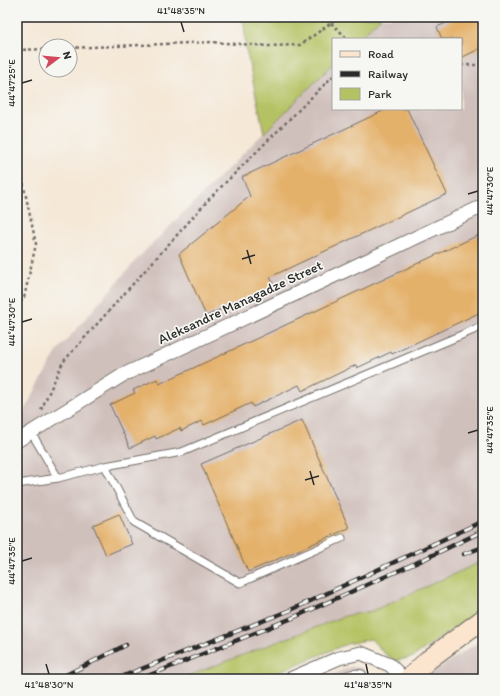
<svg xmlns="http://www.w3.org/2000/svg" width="500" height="696" font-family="Itim,sans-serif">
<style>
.industrial{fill:#d0c0bc}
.green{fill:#b5c264;stroke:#707648}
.building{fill:#e4b16b}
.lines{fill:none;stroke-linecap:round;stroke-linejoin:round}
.lane-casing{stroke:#726d67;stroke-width:9}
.street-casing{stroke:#726d67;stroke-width:15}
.secondary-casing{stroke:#726d67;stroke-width:21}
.path{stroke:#726d67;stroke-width:2.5;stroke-dasharray:3 3;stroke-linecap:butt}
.lane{stroke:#fff;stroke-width:7}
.street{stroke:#fff;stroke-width:13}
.secondary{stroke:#fce5cf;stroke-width:19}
.rail-casing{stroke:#2b2b2b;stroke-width:4.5}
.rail{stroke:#f6f6f2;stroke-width:3;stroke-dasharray:9;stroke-linecap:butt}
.ticks{fill:none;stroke:#2b2b2b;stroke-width:1.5}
.labels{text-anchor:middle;stroke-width:3.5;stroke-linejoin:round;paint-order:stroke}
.street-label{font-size:14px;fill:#2b2b2b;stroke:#f6f6f2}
.neatline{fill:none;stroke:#2b2b2b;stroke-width:1.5}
.ticks-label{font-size:10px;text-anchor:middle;fill:#2b2b2b}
</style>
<rect width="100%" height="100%" fill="#f6f6f2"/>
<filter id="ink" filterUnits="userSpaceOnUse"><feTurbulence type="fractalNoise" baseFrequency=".025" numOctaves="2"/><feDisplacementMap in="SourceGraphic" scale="8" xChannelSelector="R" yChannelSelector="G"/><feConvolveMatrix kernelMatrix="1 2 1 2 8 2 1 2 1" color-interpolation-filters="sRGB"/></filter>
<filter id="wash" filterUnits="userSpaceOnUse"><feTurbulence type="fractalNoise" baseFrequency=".012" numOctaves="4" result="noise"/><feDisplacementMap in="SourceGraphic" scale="16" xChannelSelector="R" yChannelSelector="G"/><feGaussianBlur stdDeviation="0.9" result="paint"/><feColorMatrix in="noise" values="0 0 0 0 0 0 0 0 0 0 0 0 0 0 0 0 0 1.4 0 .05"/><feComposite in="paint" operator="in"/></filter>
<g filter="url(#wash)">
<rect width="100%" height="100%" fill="#f5e8d7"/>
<g class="industrial">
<polygon points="381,17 483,17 483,561 372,611 345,616 180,679 17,679 17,423 58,350 139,257 333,64 333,109 461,109 461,39 358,39"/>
<polygon points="483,639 483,679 429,679 431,673"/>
<polygon points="350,667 362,668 371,679 321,679"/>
</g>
<g class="green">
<polygon points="239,17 381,17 358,39 333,39 333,64 264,133 246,49 244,23"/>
<polygon points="483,561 483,608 413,657 395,661 384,653 371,639 347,644 261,679 180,679 345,616 372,611"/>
</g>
<g id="blocks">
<g class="building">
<polygon points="459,17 483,17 483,47 461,58 461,39 442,39 437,27"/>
<polygon points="387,109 407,109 447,194 270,277 274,286 206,316 179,254 250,196 242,177"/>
<polygon points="483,233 483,311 392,354 391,352 357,368 356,365 302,391 299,385 253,407 251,403 204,425 202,421 181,431 180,428 156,439 155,436 130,448 110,405 135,393 133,390 157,379 159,384"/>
<polygon points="302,420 349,528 248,572 201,464"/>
<polygon points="119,514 132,544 106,555 93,525"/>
</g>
</g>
</g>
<g filter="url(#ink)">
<use href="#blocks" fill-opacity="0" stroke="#726d67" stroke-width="1"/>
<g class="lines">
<g class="lane-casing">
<g id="lane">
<polyline points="31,432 58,478 105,466 182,452 483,326"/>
<polyline points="105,466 134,522 240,583 342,538"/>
<polyline points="17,484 58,478"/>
<path d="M338 679C346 675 353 672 362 674L365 679"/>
</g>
</g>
<g class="street-casing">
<g id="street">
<polyline points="17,441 123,375 483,206"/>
<polyline points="290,679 339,658 361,653 390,665 404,679"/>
</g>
</g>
<g class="secondary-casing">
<polyline id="secondary" points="408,679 428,660 483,619"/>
</g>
<g class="path">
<polyline points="331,23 348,39"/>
<polyline points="70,48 211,42 269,46 300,45 331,23 338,17"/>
<polyline points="17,50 46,49"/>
<polyline points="461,65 483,65"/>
<polyline points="17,154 36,244 24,298 17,306"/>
<polyline points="41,410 63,362 211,197 333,76"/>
</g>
<use href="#lane" class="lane"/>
<use href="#street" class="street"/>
<use href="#secondary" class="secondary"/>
<g class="rail-casing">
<g id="rail">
<polyline points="464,554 483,547"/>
<polyline points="58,679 126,645"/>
<polyline points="116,679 293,609 483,521"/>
<polyline points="140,679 290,619 418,562 483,531"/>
</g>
</g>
<use href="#rail" class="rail"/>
</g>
</g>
<path class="ticks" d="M181 22 184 32M22 83 32 80M468 194 478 191M247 250 251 264M242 259 255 255M22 322 32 319M468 433 478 430M310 471 314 485M305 480 319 476M22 561 32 558M46 664 49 674M366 664 368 674"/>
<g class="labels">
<g class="street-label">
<text transform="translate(240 302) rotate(-25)" y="5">Aleksandre Managadze Street</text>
</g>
</g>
<rect width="500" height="696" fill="none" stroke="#f6f6f2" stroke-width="44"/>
<rect x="332" y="38" width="130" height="72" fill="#f6f6f2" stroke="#a5a5a2"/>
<rect x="340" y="51" width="20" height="6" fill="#fce5cf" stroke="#a5a5a2"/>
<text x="368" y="58" font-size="12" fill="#2b2b2b">Road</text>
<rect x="340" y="71" width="20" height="6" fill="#2b2b2b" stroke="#a5a5a2"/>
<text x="368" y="78" font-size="12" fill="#2b2b2b">Railway</text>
<rect x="340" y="88" width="20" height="12" fill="#b5c264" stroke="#a5a5a2"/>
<text x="368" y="98" font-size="12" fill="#2b2b2b">Park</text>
<g transform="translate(58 58) rotate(74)"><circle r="19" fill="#f6f6f2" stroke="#a5a5a2"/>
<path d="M0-3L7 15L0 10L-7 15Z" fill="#d1495b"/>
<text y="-6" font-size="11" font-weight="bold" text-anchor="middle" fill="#2b2b2b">N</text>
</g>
<rect x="22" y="22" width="456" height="652" class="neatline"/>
<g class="ticks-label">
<text x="181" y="14">41°48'35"N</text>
<text transform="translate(11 83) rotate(-90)" y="4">44°47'25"E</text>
<text transform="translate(489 191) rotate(-90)" y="4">44°47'30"E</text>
<text transform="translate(11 322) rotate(-90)" y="4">44°47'30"E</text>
<text transform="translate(489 430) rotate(-90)" y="4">44°47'35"E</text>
<text transform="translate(11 561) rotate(-90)" y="4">44°47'35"E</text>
<text x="49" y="688">41°48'30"N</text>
<text x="368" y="688">41°48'35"N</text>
</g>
</svg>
